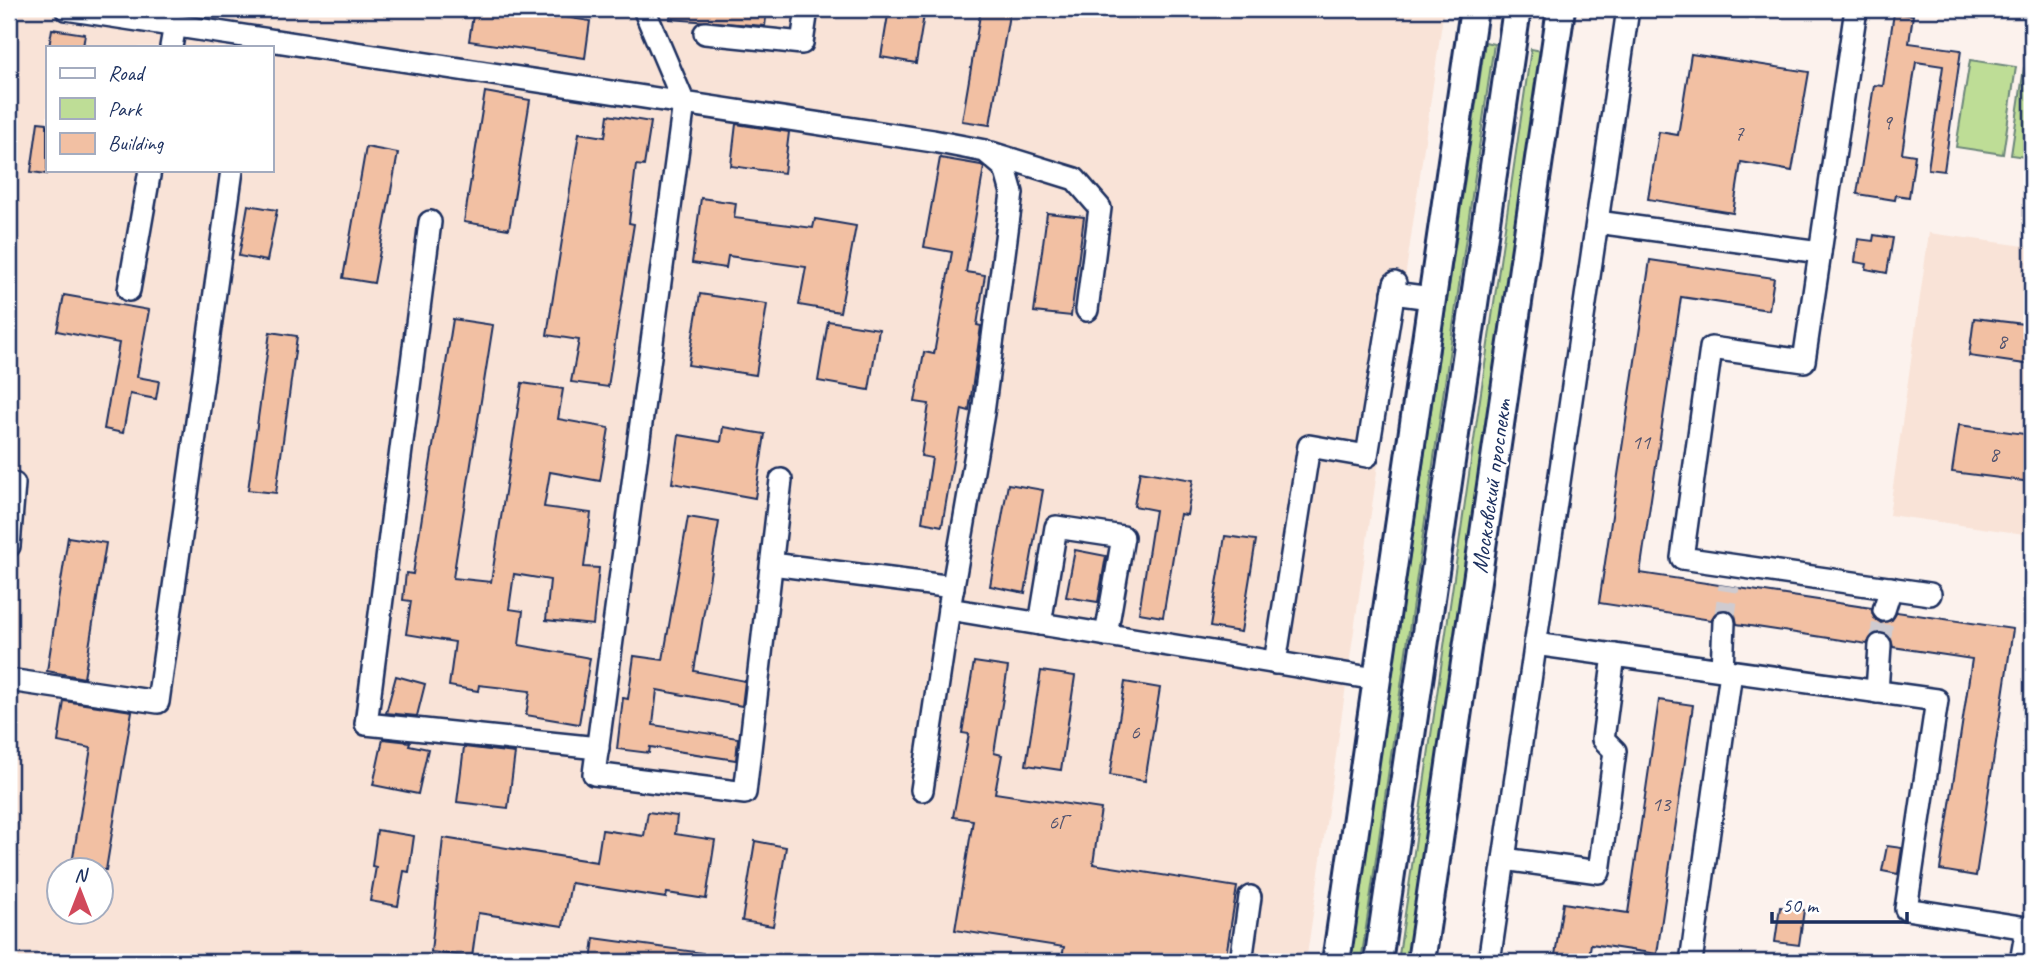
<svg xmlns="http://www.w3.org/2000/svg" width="2041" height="971" font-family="Caveat,sans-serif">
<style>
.built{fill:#f9e3d7;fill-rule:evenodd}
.green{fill:#bedd96;stroke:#6c867a;stroke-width:2}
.building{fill:#f2c0a3;stroke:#1b2f5e;stroke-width:2}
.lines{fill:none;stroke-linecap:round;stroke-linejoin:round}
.minor-tunnel{stroke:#cfcbd0;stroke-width:21;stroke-dasharray:21 10;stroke-linecap:butt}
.minor-casing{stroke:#1b2f5e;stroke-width:26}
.major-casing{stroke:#1b2f5e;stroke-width:32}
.minor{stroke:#fff;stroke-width:21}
.major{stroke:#fff;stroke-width:26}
.labels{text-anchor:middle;stroke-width:5;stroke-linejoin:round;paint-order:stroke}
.number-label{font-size:21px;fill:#51536f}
.street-label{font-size:24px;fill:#1b2f5e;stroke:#fff}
</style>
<rect width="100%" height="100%" fill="#fcf2ed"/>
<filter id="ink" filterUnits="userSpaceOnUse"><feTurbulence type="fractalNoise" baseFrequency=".0143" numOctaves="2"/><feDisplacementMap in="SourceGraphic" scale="14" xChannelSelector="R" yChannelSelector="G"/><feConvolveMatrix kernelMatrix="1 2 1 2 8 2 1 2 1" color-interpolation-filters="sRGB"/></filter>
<g filter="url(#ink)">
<g class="built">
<path d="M9 9H1444L1306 962H9ZM47 47H271V170H47ZM60 870H102V912H60Z"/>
<polygon points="1929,233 2032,247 2032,535 1889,515"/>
</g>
<g class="green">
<polygon points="1485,42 1494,44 1361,962 1350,962"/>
<polygon points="1531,49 1542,51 1409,962 1398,962"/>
<polygon points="1970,60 2016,67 2003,154 1956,147"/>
<polygon points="2024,68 2032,69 2032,158 2011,155"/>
</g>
<g class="building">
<polygon points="474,9 513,9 590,21 585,58 469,41"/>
<polygon points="671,9 767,9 765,26 670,19"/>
<polygon points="889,9 925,9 916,63 881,57"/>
<polygon points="981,9 1010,9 990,125 962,121"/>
<polygon points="1894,13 1913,15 1909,43 1961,50 1944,171 1928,169 1943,66 1916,62 1902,153 1915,155 1909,197 1896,195 1895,200 1857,194 1874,85 1883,86"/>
<polygon points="52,29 85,34 83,47 49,47"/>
<polygon points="1691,54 1809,72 1792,171 1741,162 1733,213 1648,199 1659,132 1678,135"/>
<polygon points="485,92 530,100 509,229 464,222"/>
<polygon points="608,115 651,122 644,166 636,165 629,223 634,224 608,387 571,382 579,340 547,335 579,133 605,137"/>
<polygon points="38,122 47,123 47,174 31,172"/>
<polygon points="736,124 789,132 784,173 731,166"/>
<polygon points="366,147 398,153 374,283 343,278"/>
<polygon points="940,158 981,165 984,167 966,272 985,275 977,325 981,326 969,411 962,409 942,526 922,522 932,458 921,456 929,404 915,402 924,352 934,354 952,252 924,247"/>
<polygon points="701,198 736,203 734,218 813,228 815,219 856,226 840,312 799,305 806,267 728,256 726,268 692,263"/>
<polygon points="248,205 277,210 267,261 239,256"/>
<polygon points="1047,213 1084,217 1071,316 1034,312"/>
<polygon points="1874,235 1893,238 1887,273 1866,269 1867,264 1855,262 1858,239 1873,241"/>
<polygon points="1650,260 1774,278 1769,310 1681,297 1640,573 1871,608 1874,618 1881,623 1892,620 1897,612 2013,629 1976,876 1940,870 1972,659 1893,647 1891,639 1882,632 1874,634 1867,644 1737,624 1735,615 1725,609 1717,611 1711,620 1599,603"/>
<polygon points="700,294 767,304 756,375 688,365"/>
<polygon points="64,295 149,310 137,377 159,381 156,399 130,394 123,433 104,429 119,343 57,331"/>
<polygon points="1974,318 2032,325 2032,365 1969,356"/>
<polygon points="453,319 493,325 453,578 491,582 522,383 563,389 558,419 609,428 600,481 550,472 544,507 591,513 584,567 599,568 593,625 546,620 550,580 514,574 509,609 523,611 519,645 590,658 579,724 526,715 530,691 479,685 478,691 449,686 455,642 406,634 411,601 403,600 406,573 413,574"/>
<polygon points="828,321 879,329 869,390 818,381"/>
<polygon points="270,332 297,336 276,493 248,490"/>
<polygon points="1959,425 2032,435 2032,482 1952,472"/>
<polygon points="723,427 765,434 755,498 672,483 679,435 721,442"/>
<polygon points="1140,471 1193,480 1187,515 1180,514 1163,617 1139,613 1155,510 1134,506"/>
<polygon points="1008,484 1043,490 1025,593 990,586"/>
<polygon points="688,517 719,522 694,671 745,681 742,706 657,690 653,725 738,738 736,760 650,747 649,753 617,749 623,698 628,699 634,656 663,660"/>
<polygon points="1225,536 1256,540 1241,632 1210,627"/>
<polygon points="68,537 106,543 84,678 47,671"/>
<polygon points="1075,550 1106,556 1098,602 1066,597"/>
<polygon points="974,662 1008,667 994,753 1002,755 995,793 1101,809 1093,864 1237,887 1225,962 1061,962 1064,947 955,930 973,820 953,817 969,734 962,733"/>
<polygon points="1041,671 1075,676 1061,770 1026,765"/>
<polygon points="396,676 425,684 417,716 386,713"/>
<polygon points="1125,682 1160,688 1145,781 1110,775"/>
<polygon points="1659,700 1693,705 1657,954 1591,944 1588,962 1554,962 1563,903 1628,913"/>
<polygon points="64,701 132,711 106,870 71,870 91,748 58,742"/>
<polygon points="383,739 410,742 409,745 428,749 418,794 373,785"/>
<polygon points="464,747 515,753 508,808 457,802"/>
<polygon points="648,812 677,816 675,834 715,840 706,899 667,893 666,898 571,883 563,926 478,913 472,957 431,952 443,838 597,862 602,830 644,836"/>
<polygon points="377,830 414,836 409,872 404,871 398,906 370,901 376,867 372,866"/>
<polygon points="755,841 786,847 773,926 742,921"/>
<polygon points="1887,846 1902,848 1898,874 1882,871"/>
<polygon points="1780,907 1804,910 1799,945 1775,942"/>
<polygon points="594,938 703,953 703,962 591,962"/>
</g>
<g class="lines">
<g class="minor-tunnel">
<polyline points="1724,622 1729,586"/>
<polyline points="1880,645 1884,610"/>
</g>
<g class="minor-casing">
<g id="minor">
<polyline points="66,9 933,141 985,151 1005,168 1012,193 983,413 949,609 922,790"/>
<polyline points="644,9 684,103 594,774 745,793 781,480"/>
<polyline points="1856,9 1804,361 1711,348 1682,558 1930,594"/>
<polyline points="705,33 802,43 807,9"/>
<polyline points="171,47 175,25"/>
<polyline points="991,153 1075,179 1100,208 1087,310"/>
<polyline points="430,222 366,724 598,748"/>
<polyline points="1597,222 1820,252"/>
<polyline points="129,290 150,170"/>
<polyline points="1393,293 1431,298"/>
<polyline points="9,482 14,484 9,546"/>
<polyline points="772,564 953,587"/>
<polyline points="949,609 1376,679"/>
<polyline points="1884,610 1891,588"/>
<polyline points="1040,624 1056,527 1123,537 1106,635"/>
<polyline points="1535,644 1937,700 1906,909 2027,928 2021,962"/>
<polyline points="1275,663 1309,446 1367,456 1395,283"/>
<polyline points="1722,670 1724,622"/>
<polyline points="9,680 158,702 232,170"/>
<polyline points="1877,692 1880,645"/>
<polyline points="1504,859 1599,872 1615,751 1603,739 1614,655"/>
<polyline points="1241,962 1250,897"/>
<polyline points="1489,962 1628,9"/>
<polyline points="1691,962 1731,672"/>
</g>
</g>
<g class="major-casing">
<g id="major">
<polyline points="1336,962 1474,9"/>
<polyline points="1378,962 1517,9"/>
<polyline points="1421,962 1561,9"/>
</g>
</g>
<use href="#minor" class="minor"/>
<use href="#major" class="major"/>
</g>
</g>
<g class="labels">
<g class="number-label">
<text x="1887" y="129">9</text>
<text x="1739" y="140">7</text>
<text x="2002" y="348">8</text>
<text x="1641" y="449">11</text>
<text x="1994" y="461">8</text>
<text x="1135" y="739">6</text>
<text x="1661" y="811">13</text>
<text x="1058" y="829">6Г</text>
</g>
<g class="street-label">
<text transform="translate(1491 486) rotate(-82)" y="8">Московский проспект</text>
</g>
</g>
<rect width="2041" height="971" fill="none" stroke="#fff" stroke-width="35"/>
<rect x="18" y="18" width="2006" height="936" fill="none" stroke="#1b2f5e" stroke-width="2.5" filter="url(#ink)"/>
<rect x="46" y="46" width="228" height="126" fill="#ffffff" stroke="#a4acbf" stroke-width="2"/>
<rect x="60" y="68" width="35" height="10" fill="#ffffff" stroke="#a4acbf" stroke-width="2"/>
<text x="108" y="80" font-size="21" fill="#1b2f5e">Road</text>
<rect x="60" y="98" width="35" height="21" fill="#bedd96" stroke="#a4acbf" stroke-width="2"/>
<text x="108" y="116" font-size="21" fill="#1b2f5e">Park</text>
<rect x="60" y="133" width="35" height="21" fill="#f2c0a3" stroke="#a4acbf" stroke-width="2"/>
<text x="108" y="150" font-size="21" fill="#1b2f5e">Building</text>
<g transform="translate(80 891)"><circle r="33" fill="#ffffff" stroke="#a4acbf" stroke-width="2"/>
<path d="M0-5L12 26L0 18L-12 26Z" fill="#d1495b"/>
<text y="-10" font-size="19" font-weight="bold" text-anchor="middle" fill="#1b2f5e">N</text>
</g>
<path d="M1772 912v10h135v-10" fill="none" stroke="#1b2f5e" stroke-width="3.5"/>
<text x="1782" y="912" font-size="21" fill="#1b2f5e" stroke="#ffffff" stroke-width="5" paint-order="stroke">50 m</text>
</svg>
